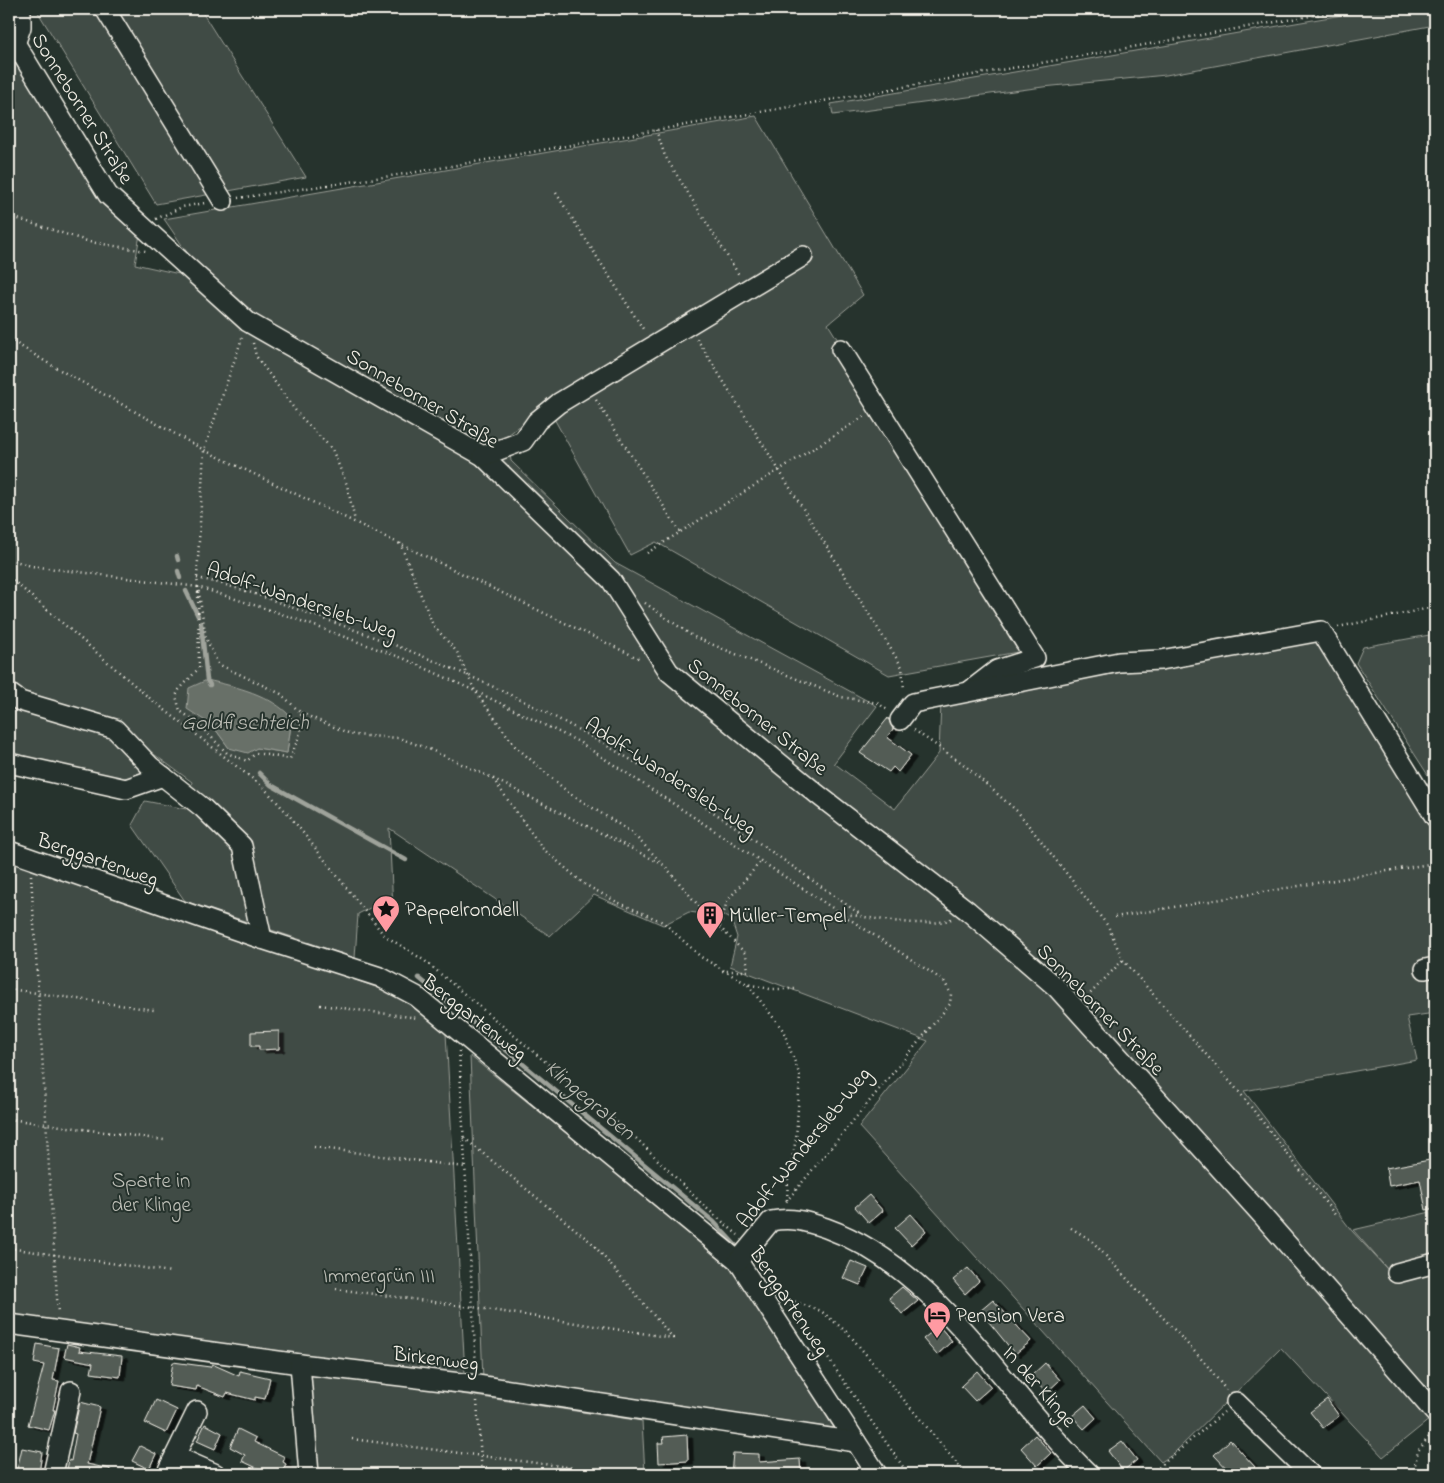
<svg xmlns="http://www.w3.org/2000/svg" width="1444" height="1483" font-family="'Indie Flower',sans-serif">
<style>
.green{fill:#414b45;stroke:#9a9e96;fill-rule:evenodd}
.water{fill:#676f68;stroke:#9fa39b}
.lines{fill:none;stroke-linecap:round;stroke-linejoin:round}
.stream{stroke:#9fa39b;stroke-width:4.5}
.building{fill:#525c55;stroke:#f4f1e8;filter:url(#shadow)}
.minor-casing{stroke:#f4f1e8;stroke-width:22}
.path{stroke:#f4f1e8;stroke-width:2.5;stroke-dasharray:1 4;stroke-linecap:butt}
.minor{stroke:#26332d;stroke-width:19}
.labels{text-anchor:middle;stroke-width:4;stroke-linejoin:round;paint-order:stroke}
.street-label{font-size:21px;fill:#f4f1e8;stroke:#26332d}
.poi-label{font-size:21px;fill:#f4f1e8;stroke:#26332d;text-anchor:start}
.park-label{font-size:21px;fill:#bebfb7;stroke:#26332d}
.water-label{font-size:22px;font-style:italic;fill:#bcbdb5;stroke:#26332d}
</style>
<defs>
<filter id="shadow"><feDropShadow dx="5.5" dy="3" stdDeviation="0" flood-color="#0009"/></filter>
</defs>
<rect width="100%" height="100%" fill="#26332d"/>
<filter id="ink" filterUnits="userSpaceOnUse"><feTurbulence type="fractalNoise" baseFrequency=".02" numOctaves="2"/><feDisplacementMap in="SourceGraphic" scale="10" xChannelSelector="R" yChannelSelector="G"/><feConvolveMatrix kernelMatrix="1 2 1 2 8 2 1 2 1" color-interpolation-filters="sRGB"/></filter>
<g filter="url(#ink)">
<g class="green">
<polygon points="36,9 200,9 306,177 156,204"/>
<polygon points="1376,9 1435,9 1435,25 1166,75 1043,87 833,115 831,104"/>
<path d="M9 48 140 234 135 264 206 280 164 219 756 116 863 295 828 324 1029 650 889 675 656 542 630 555 552 415 556 398 508 435 511 461 615 563 877 706 834 763 895 809 939 753 941 702 1319 640 1435 833V1013L1407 1017 1417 1060 1244 1091 1352 1231 1396 1279 1353 1230 1435 1211V1415L1383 1457 1281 1348 1172 1455 1161 1462 859 1127 928 1041 730 966 737 937 731 919 717 912 704 914 689 912 663 925 594 895 550 936 389 828 393 908 372 907 358 914 355 958 185 901 132 825 145 801 186 809 192 782 133 739 140 754 143 794 9 766ZM292 718 287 753 257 748H229L213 726Z"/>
<polygon points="1435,634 1435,786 1356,663 1363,647"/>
<polygon points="9,858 404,997 446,1033 465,1374 303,1358 9,1317"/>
<polygon points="470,1056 727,1262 834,1428 483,1380"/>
<polygon points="307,1371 642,1421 645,1474 314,1474"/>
</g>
<path class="water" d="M207 680C237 687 270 694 292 718L287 753 257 748 248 753 229 748 213 726 187 709 189 688Z"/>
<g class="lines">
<g class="stream">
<polyline points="177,556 178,560"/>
<polyline points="178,571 180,578"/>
<polyline points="186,591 198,616"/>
<polyline points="201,623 207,680 210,685"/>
<polyline points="259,773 271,785 406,860"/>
<polyline points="419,978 714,1222 739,1249"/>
</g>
</g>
<g class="building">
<polygon points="888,718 893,729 887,737 911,755 898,772 893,767 889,772 860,753"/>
<polygon points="279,1031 279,1049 259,1050 259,1046 251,1046 251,1032"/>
<polygon points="1430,1160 1433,1179 1435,1178 1435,1208 1426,1210 1420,1180 1389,1186 1386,1168"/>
<polygon points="869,1195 883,1211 869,1223 855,1207"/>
<polygon points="911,1214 926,1231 911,1245 895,1228"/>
<polygon points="851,1261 868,1268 860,1285 843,1278"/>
<polygon points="968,1268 979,1281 965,1294 953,1280"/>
<polygon points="902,1287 918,1301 902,1314 889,1298"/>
<polygon points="993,1300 1031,1341 1015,1354 980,1311"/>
<polygon points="939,1326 952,1341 937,1355 923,1339"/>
<polygon points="37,1344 59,1348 53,1380 59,1381 53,1410 55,1410 49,1430 28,1425 44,1365 34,1363"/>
<polygon points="67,1344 80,1347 79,1351 122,1356 120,1377 91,1373 93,1363 64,1357"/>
<polygon points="173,1362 210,1367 212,1364 239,1376 240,1371 270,1378 265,1399 255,1397 255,1400 227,1393 225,1397 197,1386 196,1390 169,1386"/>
<polygon points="1045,1363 1060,1380 1046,1393 1031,1376"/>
<polygon points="977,1371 991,1387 975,1401 961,1386"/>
<polygon points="1327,1399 1339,1416 1323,1428 1310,1412"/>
<polygon points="156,1400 177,1410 166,1433 145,1423"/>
<polygon points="80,1402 100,1407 87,1464 110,1469 110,1474 66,1474 69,1460 71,1461 76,1434 73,1433"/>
<polygon points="1085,1405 1096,1418 1084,1429 1072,1416"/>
<polygon points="205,1424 222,1433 215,1449 197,1441"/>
<polygon points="238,1429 256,1438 254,1442 285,1457 283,1462 286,1464 281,1474 270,1474 242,1461 245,1455 230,1447"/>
<polygon points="687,1435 688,1461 659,1463 658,1443 664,1443 663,1437"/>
<polygon points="1035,1435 1051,1453 1037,1466 1021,1448"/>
<polygon points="1230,1440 1255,1467 1248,1474 1232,1474 1214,1455"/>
<polygon points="1122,1441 1137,1460 1123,1471 1108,1451"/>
<polygon points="140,1446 156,1454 149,1469 132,1461"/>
<polygon points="22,1448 42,1452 39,1474 16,1474"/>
<polygon points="733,1453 759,1454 759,1462 800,1459 801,1474 731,1474"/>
</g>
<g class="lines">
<g class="minor-casing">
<g id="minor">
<polyline points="105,9 223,201"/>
<polyline points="9,33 108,195 248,322 483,456 611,580 669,672 817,794 968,911 1056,987 1260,1213 1435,1413"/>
<polyline points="15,44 21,27 21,9"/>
<polyline points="841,349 1035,658 997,670 971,690"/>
<polyline points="483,456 523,441 537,421 559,403 803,256"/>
<polyline points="9,693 20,701 115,729 150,766 203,808 242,846 262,939"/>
<polyline points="900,720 913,703 1119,662 1161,660 1321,631 1435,817"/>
<polyline points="9,763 126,789 163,776"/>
<polyline points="9,851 262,939 380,977 416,996 738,1261 877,1474"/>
<polyline points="1425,969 1435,967"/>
<path d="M738 1261 771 1221C792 1217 805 1221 826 1228 938 1268 1006 1394 1089 1474"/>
<polyline points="1397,1273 1435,1263"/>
<polyline points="9,1324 300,1364 477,1385 856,1442"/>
<polyline points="300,1364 309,1474"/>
<polyline points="1236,1402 1310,1474"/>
<polyline points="175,1456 216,1474"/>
<polyline points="53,1474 71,1391"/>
<polyline points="166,1474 197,1411"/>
</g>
</g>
<g class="path">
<polyline points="656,130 665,156 739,275"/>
<polyline points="556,193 645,332"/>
<polyline points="238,198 411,173 1350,9"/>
<polyline points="9,216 90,242 146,251"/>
<polyline points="156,219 182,207 205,203"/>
<polyline points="9,339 51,365 204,450 640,659"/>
<polyline points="697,339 902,667 904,690"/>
<polyline points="253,343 256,356 298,414 332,449 347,485 355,521"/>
<polyline points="596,400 680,532"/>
<polyline points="400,543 433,625 457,652 475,691 515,746 569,793 631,832 662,863"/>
<polyline points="647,553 865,416"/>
<polyline points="9,559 31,566 198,587 282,614 405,659 475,691 579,742 944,981 951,994 950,1004 785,1203"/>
<polyline points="9,577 147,696 263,787 289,815 384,935 425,961 566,1079 638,1140 704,1206 738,1235"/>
<path d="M197 578C242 587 284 605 327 620 415 651 504 688 586 734 682 787 774 853 864 917"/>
<polyline points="198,587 199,668 179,690 176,696 180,711 195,721 227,753 247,761 256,753 290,759 301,731 301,713 281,694 218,664 206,638 198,587 197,578 204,450 242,338"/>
<polyline points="645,603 694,637 841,697 878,703 887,710"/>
<polyline points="1338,627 1435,607"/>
<polyline points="301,713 353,735 399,738 429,749 492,778 664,865 698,905 746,954 748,971 722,971"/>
<polyline points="914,730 962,763 1018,812 1108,926 1123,960 1240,1093 1336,1216"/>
<polyline points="493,779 542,848 584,884 617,902 663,922 701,957 747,984 770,989 795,989"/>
<polyline points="31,875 58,1314"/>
<path d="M846 914C872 918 927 929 951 919"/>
<polyline points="1115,917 1435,863"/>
<polyline points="720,926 727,901 761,861"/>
<polyline points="748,985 783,1030 800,1076 796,1139 788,1178 787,1200"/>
<polyline points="9,989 154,1010"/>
<polyline points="1087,997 1123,960"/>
<polyline points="320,1005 418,1018"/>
<polyline points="459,1051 476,1368"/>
<polyline points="9,1119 164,1140"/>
<polyline points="314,1147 465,1167"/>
<polyline points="1071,1228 1091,1240 1206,1364 1226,1390"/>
<polyline points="9,1248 171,1272"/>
<polyline points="760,1260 908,1474"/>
<polyline points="336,1289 472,1307 673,1338 592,1243 463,1137"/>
<polyline points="790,1300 821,1311 848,1333 966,1474"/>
<polyline points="477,1401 482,1474"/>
<polyline points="352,1439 621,1474"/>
<polyline points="1151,1474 1224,1412"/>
<polyline points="1413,1474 1418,1451 1435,1429"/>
</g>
<use href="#minor" class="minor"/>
</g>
</g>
<defs>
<g id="sight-pin" transform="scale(1.4375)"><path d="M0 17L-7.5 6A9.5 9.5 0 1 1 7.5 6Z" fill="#ff9aa2" stroke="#26332d"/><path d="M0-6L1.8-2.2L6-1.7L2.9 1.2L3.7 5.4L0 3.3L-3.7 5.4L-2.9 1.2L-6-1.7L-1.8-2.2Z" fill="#111"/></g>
<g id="building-pin" transform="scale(1.4375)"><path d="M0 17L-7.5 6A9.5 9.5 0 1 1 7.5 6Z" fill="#ff9aa2" stroke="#26332d"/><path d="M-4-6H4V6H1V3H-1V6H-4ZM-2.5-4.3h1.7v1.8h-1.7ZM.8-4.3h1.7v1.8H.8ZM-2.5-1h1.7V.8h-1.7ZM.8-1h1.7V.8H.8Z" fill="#111"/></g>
<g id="hotel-pin" transform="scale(1.4375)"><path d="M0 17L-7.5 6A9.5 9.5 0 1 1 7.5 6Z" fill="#ff9aa2" stroke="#26332d"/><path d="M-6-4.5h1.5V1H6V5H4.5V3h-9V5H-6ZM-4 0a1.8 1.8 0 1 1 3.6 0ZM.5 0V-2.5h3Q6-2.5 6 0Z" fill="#111"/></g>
</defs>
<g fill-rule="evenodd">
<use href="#sight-pin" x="386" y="909"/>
<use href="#building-pin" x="710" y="915"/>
<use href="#hotel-pin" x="937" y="1315"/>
</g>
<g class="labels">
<g class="street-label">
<text transform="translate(83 108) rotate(58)" y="7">Sonneborner Straße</text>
<text transform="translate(423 398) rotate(31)" y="7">Sonneborner Straße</text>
<text transform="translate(302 600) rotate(19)" y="7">Adolf-Wandersleb-Weg</text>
<text transform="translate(758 716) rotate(39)" y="7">Sonneborner Straße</text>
<text transform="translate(671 776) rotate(33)" y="7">Adolf-Wandersleb-Weg</text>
<text transform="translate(98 859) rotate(19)" y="7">Berggartenweg</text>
<text transform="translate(1101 1009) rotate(46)" y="7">Sonneborner Straße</text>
<text transform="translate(475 1017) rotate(38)" y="7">Berggartenweg</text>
<text transform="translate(803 1147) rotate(-51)" y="7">Adolf-Wandersleb-Weg</text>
<text transform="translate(790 1301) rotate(56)" y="7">Berggartenweg</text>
<text transform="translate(436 1358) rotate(7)" y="7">Birkenweg</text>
<text transform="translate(1040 1386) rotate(49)" y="7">In der Klinge</text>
</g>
<g class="poi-label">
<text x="405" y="916">Pappelrondell</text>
<text x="729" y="922">Müller-Tempel</text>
<text x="956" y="1322">Pension Vera</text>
</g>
<g class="park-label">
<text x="151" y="1187">Sparte in<tspan x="151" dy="24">der Klinge</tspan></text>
<text x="379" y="1282">Immergrün III</text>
</g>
<g class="water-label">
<text x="245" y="729">Goldfischteich</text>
<text transform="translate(591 1099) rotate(40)" y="8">Klingegraben</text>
</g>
</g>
<rect width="1444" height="1483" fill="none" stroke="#26332d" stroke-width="30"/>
<rect x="15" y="15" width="1414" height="1453" fill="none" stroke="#f4f1e8" stroke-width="2" filter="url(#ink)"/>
</svg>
